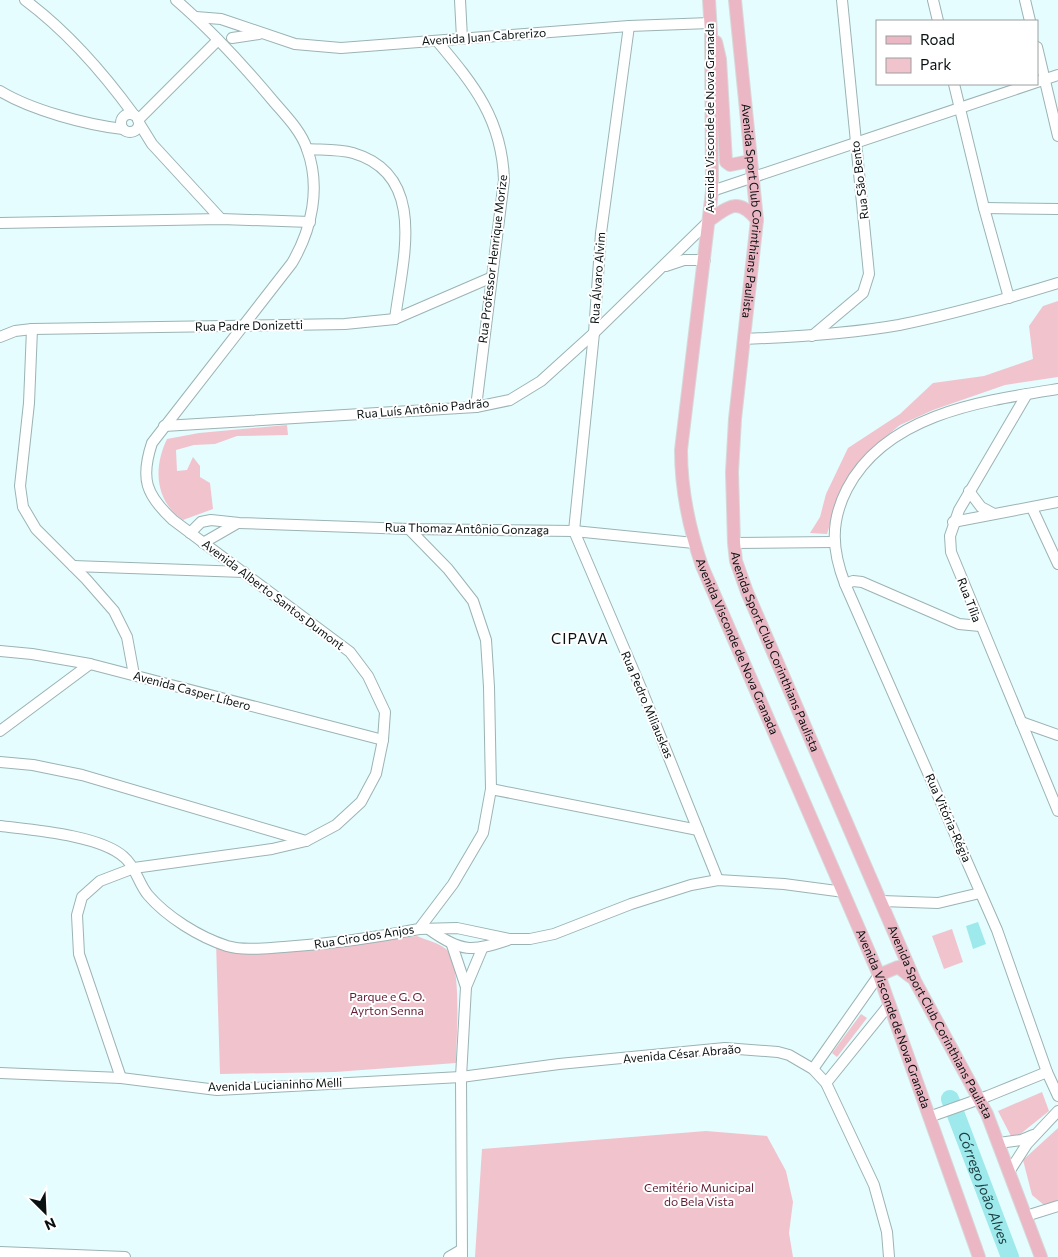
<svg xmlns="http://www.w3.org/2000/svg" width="1058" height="1257" font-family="Commissioner,sans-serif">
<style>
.green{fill:#f1c3cd}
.water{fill:#9de9ec}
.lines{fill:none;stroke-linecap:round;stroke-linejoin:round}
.river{stroke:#9de9ec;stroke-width:18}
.minor-casing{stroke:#9cb3b4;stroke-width:12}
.major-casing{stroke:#d7d9d9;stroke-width:14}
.minor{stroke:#fff;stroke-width:10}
.major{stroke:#ebb7c4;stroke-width:12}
.labels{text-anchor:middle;stroke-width:4;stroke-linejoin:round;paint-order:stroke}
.street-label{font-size:12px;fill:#081011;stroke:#fff}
.park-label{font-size:12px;fill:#621b32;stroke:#fff}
.water-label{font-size:14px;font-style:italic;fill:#1e4244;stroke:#fff}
.quarter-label{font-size:15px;letter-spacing:1px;fill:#081011;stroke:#fff}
</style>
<rect width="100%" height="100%" fill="#e5fdfe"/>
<g class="green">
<polygon points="1058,301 1058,377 1005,385 933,410 900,425 874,446 857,464 840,491 827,534 810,533 820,517 826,494 848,448 900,414 933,383 984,376 1033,359 1029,326 1043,306"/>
<path d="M287 425 288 435 237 436 215 444 194 445 176 450 177 471 187 470 193 457 200 466V477L210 483 213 509 183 520C155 501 153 468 167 439L199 433Z"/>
<polygon points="952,929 963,962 944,969 932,936"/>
<path d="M417 936C426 940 439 943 446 949 463 964 456 1039 456 1063L335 1072 220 1074 216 942 231 949 370 942Z"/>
<polygon points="861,1014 867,1018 837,1057 832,1053"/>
<polygon points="1042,1092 1049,1111 1013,1140 998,1111"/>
<polygon points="1058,1128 1058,1200 1044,1205 1032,1195 1023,1160"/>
<polygon points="706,1131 767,1136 786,1171 793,1202 789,1233 793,1257 475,1257 482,1149"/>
</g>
<polygon class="water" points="978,922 986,944 973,949 966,926"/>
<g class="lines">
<path class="river" id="s1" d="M950 1099 1010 1257"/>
<g class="minor-casing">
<g id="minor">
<path d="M25 0C68 32 102 71 134 115"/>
<polyline points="460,0 462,38"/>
<polyline points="933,0 938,21"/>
<polyline points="1025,0 1030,21"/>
<polyline points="196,17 221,19 295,44 341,48 629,26 710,23"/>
<polyline points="629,26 601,233 594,333 574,531 641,688 718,880"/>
<polyline points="232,38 259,34"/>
<path d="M437 41C474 85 502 119 504 180L476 407"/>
<polyline points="1037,47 1058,136"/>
<polyline points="954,84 984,208 1009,298"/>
<path d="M0 91C31 110 87 125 123 129"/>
<circle cx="130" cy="123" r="9"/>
<polyline points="138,120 218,40"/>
<polyline points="139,123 152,144 221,219"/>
<path d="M307 149C322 150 338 149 353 153 429 175 402 262 395 319"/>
<polyline points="712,191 1058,75"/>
<polyline points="984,208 1058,209"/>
<polyline points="0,223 221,219 310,222"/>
<polyline points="666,266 684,260 705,260"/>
<polyline points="32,329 29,403 20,486 23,507 36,529 86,579 114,611 127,637 134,675"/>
<polyline points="812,336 863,293 869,274 842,0"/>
<polyline points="0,337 15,331 32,329 345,324 395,319 490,278"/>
<path d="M743 339C795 337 848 334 899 325 953 314 1006 299 1058 283"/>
<path d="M1058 389C982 401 886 414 847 489 830 522 832 550 845 584L997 930 1047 1072 1058 1096"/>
<polyline points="1027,394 959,510 950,536 951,552 1058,811"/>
<polyline points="164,426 476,407 510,400 541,381 594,333 710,220"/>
<polyline points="969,491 981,507 994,514"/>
<polyline points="1032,508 1058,564"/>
<polyline points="953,522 1058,502"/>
<polyline points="190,533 201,522 211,520 239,523 409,529 574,531 694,543"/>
<polyline points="203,543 236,524"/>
<polyline points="734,543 833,542"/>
<polyline points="73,566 244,572"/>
<polyline points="845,584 853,581 862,582 959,624 980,626"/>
<polyline points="0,651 32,654 90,664 383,740"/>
<polyline points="1021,722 1058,735"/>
<polyline points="0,731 90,664"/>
<polyline points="0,762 33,765 82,775 306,841"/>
<polyline points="491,789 698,830"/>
<path d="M0 826C32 830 100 835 124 857 136 867 138 883 148 895 167 917 199 937 227 946 244 951 266 948 284 947 330 944 374 938 419 929L453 884 483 833 491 789 489 687 486 640 473 601 448 569 409 529"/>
<polyline points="882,901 938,903 980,893"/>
<polyline points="419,929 457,928 509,939 530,939 554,934 631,904 691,885 718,880 784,884 844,892"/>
<path d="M430 930C461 952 472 952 508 940"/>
<polyline points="452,945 466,987"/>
<polyline points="813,1069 879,975"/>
<polyline points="0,1073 121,1078 217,1090 461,1077 559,1064 725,1048 778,1052 789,1055 813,1069 826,1083 874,1185 887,1232 889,1257"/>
<path d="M121 1078 79 954 77 915 82 897 100 881 134 868 272 849 306 841 336 825 361 802 376 774 383 740 385 712 368 676 350 652 173 520C146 495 140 479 152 443L292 263C312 229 321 187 307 149 301 131 286 116 274 102 244 66 212 31 176 0"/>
<polyline points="826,1083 889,1005"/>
<polyline points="929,1117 988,1096 1047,1072"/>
<polyline points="999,1143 1021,1140 1033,1135"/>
<polyline points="1009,1172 1027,1144 1058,1111"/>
<polyline points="1026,1216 1058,1206"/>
<polyline points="0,1252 125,1257"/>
<polyline points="449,1257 461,1250"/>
<polyline points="462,1257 461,1077 466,987 482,949"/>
</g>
</g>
<g class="major-casing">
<g id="major">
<path id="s2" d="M709 0 711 33 712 191 681 450C681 490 689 528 702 566L879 975 979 1257"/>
<path id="s3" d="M735 0 757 220 735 419 732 472 734 543 736 561 747 592 915 981 987 1114 1041 1257"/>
<polyline points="716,42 720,59 726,162 730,165 750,161"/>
<path d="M710 220C730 205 739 198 757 220"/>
<polyline points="879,975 898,967 911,977"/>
</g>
</g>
<use href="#minor" class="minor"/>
<use href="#major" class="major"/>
</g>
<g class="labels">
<g class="street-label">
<text transform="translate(484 37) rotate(-4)" y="4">Avenida Juan Cabrerizo</text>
<text transform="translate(710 118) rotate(-90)" y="4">Avenida Visconde de Nova Granada</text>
<text transform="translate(860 180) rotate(-97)" y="4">Rua São Bento</text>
<text dy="4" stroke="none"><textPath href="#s3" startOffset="212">Avenida Sport Club Corinthians Paulista</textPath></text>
<text transform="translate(493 259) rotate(-83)" y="4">Rua Professor Henrique Morize</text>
<text transform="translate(598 278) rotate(-86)" y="4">Rua Álvaro Alvim</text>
<text transform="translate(249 326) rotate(-1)" y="4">Rua Padre Donizetti</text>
<text transform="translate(423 409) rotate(-5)" y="4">Rua Luís Antônio Padrão</text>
<text transform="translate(467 529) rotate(1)" y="4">Rua Thomaz Antônio Gonzaga</text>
<text transform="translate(273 595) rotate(37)" y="4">Avenida Alberto Santos Dumont</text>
<text transform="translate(969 600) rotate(69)" y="4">Rua Tília</text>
<text dy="4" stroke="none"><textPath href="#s2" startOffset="658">Avenida Visconde de Nova Granada</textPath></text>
<text dy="4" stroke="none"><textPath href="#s3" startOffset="662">Avenida Sport Club Corinthians Paulista</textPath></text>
<text transform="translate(192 691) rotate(15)" y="4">Avenida Casper Líbero</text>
<text transform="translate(647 705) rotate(67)" y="4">Rua Pedro Miliauskas</text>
<text transform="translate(948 818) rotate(66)" y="4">Rua Vitória-Régia</text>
<text transform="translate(364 937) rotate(-9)" y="4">Rua Ciro dos Anjos</text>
<text dy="4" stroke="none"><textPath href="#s2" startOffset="1062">Avenida Visconde de Nova Granada</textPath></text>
<text dy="4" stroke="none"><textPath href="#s3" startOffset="1068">Avenida Sport Club Corinthians Paulista</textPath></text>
<text transform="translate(682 1054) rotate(-5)" y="4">Avenida César Abraão</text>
<text transform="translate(275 1085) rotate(-2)" y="4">Avenida Lucianinho Melli</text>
</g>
<g class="park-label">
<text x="387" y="1001">Parque e G. O.<tspan x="387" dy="14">Ayrton Senna</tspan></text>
<text x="699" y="1192">Cemitério Municipal<tspan x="699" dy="14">do Bela Vista</tspan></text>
</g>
<g class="water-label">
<text dy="5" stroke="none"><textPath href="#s1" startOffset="95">Córrego João Alves</textPath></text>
</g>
<g class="quarter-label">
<text x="580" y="644">CIPAVA</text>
</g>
</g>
<rect x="876" y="20" width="162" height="65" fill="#ffffff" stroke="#9c9fa0"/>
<rect x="886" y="36" width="25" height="8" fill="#ebb7c4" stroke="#9c9fa0"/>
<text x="920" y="45" font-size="15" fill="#081011">Road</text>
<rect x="886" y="58" width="25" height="15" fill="#f1c3cd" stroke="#9c9fa0"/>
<text x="920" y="70" font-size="15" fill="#081011">Park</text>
<g transform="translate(45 1212) rotate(156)" stroke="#ffffff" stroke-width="4" paint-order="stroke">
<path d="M0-4L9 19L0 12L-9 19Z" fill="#081011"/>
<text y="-8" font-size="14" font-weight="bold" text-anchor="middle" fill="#081011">N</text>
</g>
</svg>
